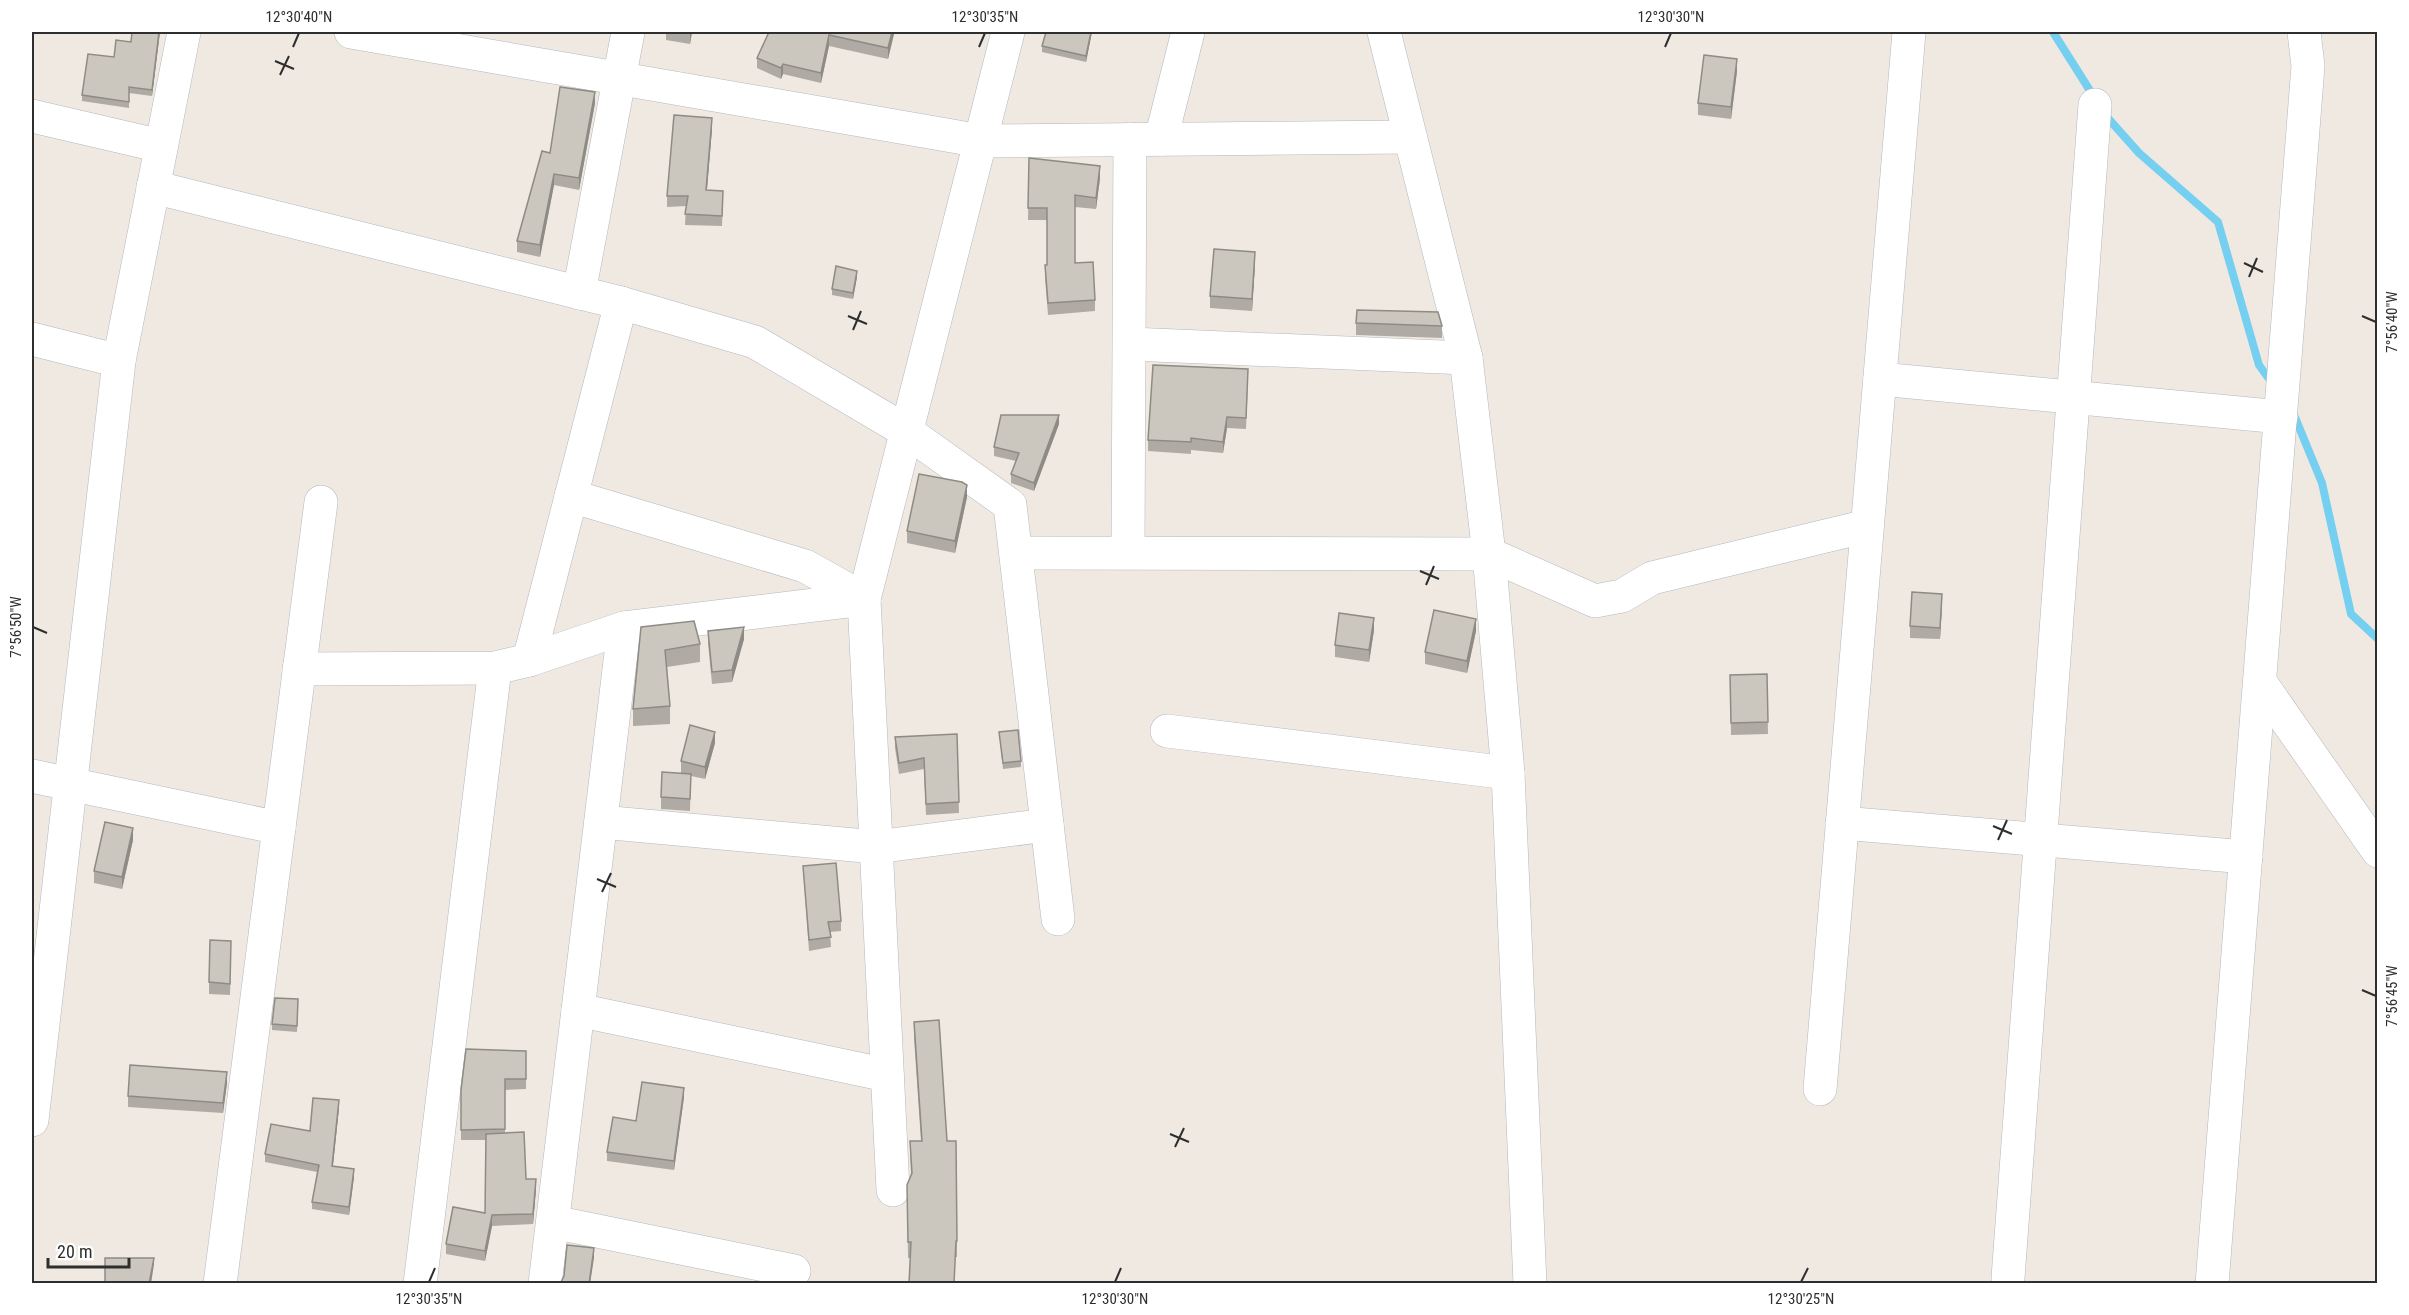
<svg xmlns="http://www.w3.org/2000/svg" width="2409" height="1315" font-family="'Roboto Condensed',sans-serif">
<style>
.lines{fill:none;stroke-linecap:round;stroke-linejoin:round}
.stream{stroke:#75cff0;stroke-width:8}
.minor-casing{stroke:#b4b7c1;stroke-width:34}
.minor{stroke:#fff;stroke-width:33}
.wall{fill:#afaba4}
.shaded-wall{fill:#8e8b86}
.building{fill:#cbc7bf;stroke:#8e8b86;stroke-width:1.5}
.ticks{fill:none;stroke:#2e2e2e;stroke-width:2}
.neatline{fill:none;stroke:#2e2e2e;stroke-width:2}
.ticks-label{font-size:15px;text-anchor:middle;fill:#2e2e2e}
</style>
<rect width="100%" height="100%" fill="#efe9e1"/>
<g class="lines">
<g class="stream">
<polyline points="2053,32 2094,97"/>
<polyline points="2106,116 2139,153 2218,222 2259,365 2272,383"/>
<polyline points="2292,410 2322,483 2351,614 2378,639"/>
</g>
<g class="minor-casing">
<g id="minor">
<polyline points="351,32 981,141 1410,137"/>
<polyline points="1384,32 1466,358 1489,554 1508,773 1530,1284"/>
<polyline points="32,116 161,146"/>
<polyline points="1161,139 1188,32"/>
<polyline points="153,187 621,303 755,342 906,431 1010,505 1058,919"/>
<polyline points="579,293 628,32"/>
<polyline points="32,339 119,361"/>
<polyline points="1130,344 1466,358"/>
<polyline points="1880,379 2281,417"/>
<polyline points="571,496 805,566 864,599"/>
<polyline points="1128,552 1130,139"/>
<polyline points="1016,553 1489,554 1595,601 1622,596 1652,578 1867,526"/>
<polyline points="529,660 621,303"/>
<polyline points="299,669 495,668 529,660 624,628 864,599"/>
<polyline points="2260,682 2378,851"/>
<polyline points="1167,731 1508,773"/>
<polyline points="32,776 279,828"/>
<polyline points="601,822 876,847 1047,825"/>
<polyline points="1842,823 2246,857"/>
<polyline points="578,1010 887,1075"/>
<polyline points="1820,1089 1909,32"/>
<polyline points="32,1120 119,361 184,32"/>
<polyline points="893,1190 864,599 1008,32"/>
<polyline points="553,1222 794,1271"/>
<polyline points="2008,1278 2095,105"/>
<polyline points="220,1284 321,502"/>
<polyline points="420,1284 495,668"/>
<polyline points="545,1284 624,628"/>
<polyline points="2212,1284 2308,66 2304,32"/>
</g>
</g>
<use href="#minor" class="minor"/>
</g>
<g class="wall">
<polygon points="160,32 152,96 129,93 129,108 82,101 82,95 114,57 131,42"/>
<polygon points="461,32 476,32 475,34"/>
<polygon points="666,32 692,32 690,44 666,40"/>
<polygon points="769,32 894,32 894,34 888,59 829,46 821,83 783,74 781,79 757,68 757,58"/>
<polygon points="1046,32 1092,32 1086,62 1042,52 1042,46"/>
<polygon points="1737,71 1731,119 1698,115 1698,103"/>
<polygon points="595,103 579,190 554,185 540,257 517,252 517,241 550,153"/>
<polygon points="712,129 707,190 723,201 722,226 685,225 686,206 667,207 667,196"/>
<polygon points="1029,158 1100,178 1096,209 1075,207 1075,263 1095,300 1095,311 1048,315 1045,277 1045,265 1047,265 1047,220 1028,220"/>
<polygon points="1255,264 1252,311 1210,308 1210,296"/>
<polygon points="857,277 853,299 832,295 832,289"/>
<polygon points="1356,323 1442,326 1442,338 1356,335"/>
<polygon points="1248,381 1246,429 1227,428 1223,453 1191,450 1191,454 1148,451 1148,440"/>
<polygon points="1059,424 1034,491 1011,483 1011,474 1016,461 994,456 994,447"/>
<polygon points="967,497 955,553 907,543 907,531"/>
<polygon points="1942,605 1940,639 1910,638 1910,626"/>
<polygon points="641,627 700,644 700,662 667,667 670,706 670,724 633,726 633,709"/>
<polygon points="1374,630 1369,662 1335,657 1335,645"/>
<polygon points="708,631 744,639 732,682 712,684 708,643"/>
<polygon points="1476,631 1467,673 1425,664 1425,652"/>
<polygon points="1767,674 1768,734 1731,735 1730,675"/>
<polygon points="999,732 1021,761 1021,767 1003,769"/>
<polygon points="957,734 959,813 926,815 924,769 899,774 895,748 895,737"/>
<polygon points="715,743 705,779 691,776 690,811 661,809 661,797 685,774 681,773 681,761"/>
<polygon points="133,840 122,889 94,883 94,871"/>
<polygon points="803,866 841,921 841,931 830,932 831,947 809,951"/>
<polygon points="231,953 230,995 209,994 209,982"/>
<polygon points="298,999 297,1032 272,1030 272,1024"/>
<polygon points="914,1022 947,1141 956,1141 957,1257 908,1258 907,1185 911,1175 910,1141 921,1141 914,1038"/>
<polygon points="526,1051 526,1089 505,1090 505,1133 526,1179 536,1189 533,1224 492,1226 485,1261 446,1254 446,1244 485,1213 486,1140 461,1140 461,1090"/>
<polygon points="227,1083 223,1113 128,1107 128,1096"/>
<polygon points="684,1097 674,1170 607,1161 607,1152 636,1121"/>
<polygon points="339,1108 333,1166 354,1177 349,1215 312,1209 312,1202 317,1172 265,1162 265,1154 310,1131"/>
</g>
<g class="shaded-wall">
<polygon points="159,32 160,32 152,96 152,90"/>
<polygon points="690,32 692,32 690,44"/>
<polygon points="892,32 894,32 894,34 888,59 888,48"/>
<polygon points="1091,32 1092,32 1086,62 1086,56"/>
<polygon points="829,35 829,46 821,83 821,73"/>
<polygon points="1737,59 1737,71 1731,119 1731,107"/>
<polygon points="783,64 783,74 781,79 781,68"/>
<polygon points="595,92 595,103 579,190 579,178"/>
<polygon points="712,118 712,129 706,200 706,190"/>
<polygon points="1100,166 1100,178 1096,209 1096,198"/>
<polygon points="554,174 554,185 540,257 540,245"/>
<polygon points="1255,252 1255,264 1252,311 1252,299"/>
<polygon points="857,271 857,277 853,299 853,293"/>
<polygon points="1059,415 1059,424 1034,491 1034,483"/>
<polygon points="1227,417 1227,428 1223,453 1223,442"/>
<polygon points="967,485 967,497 955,553 955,541"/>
<polygon points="1942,594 1942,605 1940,639 1940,628"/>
<polygon points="1374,618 1374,630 1369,662 1369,650"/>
<polygon points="1476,619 1476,631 1467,673 1467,661"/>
<polygon points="744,627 744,639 732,682 732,670"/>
<polygon points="715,732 715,743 705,779 705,767"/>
<polygon points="133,828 133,840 122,889 122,877"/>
<polygon points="227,1072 227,1083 223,1113 223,1103"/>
<polygon points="684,1088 684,1097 674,1170 674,1161"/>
<polygon points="339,1100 339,1108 332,1174 332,1166"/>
<polygon points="354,1169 354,1177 349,1215 349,1207"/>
<polygon points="536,1179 536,1189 533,1224 533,1214"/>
<polygon points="492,1215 492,1226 485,1261 485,1251"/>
<polygon points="594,1248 594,1258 590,1284 589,1284"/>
<polygon points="154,1258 154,1264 151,1284 149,1284"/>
</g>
<g class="building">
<polygon points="132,32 159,32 152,90 129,87 129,102 82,95 88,54 114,57 116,40 131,42"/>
<polygon points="769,32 892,32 888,48 829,35 821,73 783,64 781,68 757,58"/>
<polygon points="1046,32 1091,32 1086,56 1042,46"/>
<polygon points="1704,55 1737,59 1731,107 1698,103"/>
<polygon points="560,87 595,92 579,178 554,174 540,245 517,241 542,151 550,153"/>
<polygon points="674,115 712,118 706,190 723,191 722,216 685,214 688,196 667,196"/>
<polygon points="1029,158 1100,166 1096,198 1075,195 1075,263 1093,262 1095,300 1048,303 1045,265 1047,265 1047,208 1028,208"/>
<polygon points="1214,249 1255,252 1252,299 1210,296"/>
<polygon points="836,266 857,271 853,293 832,289"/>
<polygon points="1357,310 1438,312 1442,326 1356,323"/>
<polygon points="1153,365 1248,369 1246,418 1227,417 1223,442 1191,438 1191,442 1148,440"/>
<polygon points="1001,415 1059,415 1034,483 1011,474 1019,453 994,447"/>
<polygon points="919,474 962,482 967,485 955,541 907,531"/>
<polygon points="1912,592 1942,594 1940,628 1910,626"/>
<polygon points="1434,610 1476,619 1467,661 1425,652"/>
<polygon points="1339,613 1374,618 1369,650 1335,645"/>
<polygon points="694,621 700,644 665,650 670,706 633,709 641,627"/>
<polygon points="744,627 732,670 712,672 708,631"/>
<polygon points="1767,674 1768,722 1731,723 1730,675"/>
<polygon points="690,725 715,732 705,767 681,761"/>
<polygon points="1018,730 1021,761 1003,763 999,732"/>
<polygon points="957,734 959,802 926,804 924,758 899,763 895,737"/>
<polygon points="662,772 691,774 690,799 661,797"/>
<polygon points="105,822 133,828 122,877 94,871"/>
<polygon points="836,863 841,921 828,922 831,937 809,940 803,866"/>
<polygon points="210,940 231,941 230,984 209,982"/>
<polygon points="275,998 298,999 297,1026 272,1024"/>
<polygon points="939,1020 947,1141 956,1141 957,1241 956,1241 954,1284 909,1284 911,1242 908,1242 907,1185 912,1173 910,1141 922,1141 914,1022"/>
<polygon points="466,1049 526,1051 526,1079 505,1079 505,1129 461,1130 461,1090"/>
<polygon points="130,1065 227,1072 223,1103 128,1096"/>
<polygon points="642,1082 684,1088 674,1161 607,1152 613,1117 636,1121"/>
<polygon points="313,1098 339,1100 332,1166 354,1169 349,1207 312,1202 319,1165 265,1154 271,1124 310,1131"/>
<polygon points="524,1132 526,1179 536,1179 533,1214 492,1215 485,1251 446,1244 453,1207 485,1213 486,1134"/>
<polygon points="567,1245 594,1248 589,1284 560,1284 564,1276"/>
<polygon points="105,1258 154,1258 149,1284 105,1284"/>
</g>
<path class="ticks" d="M293 47 299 33M979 47 985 33M1665 47 1671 33M275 61 294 69M280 75 289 56M2244 263 2263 272M2249 277 2257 258M848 316 867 324M2362 316 2376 322M853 330 861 311M1420 571 1439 579M1426 585 1434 566M33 627 47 633M1993 826 2012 834M1998 840 2007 820M597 879 616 887M602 892 611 873M2362 990 2376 996M1170 1134 1189 1142M1175 1147 1184 1128M429 1282 435 1268M1115 1282 1121 1268M1801 1282 1808 1268"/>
<rect width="2409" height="1315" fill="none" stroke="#ffffff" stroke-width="66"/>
<path d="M48 1258v9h81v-9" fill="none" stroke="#2e2e2e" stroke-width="3"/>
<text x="57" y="1258" font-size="18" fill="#2e2e2e" stroke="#ffffff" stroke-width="4.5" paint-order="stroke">20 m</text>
<rect x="33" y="33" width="2343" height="1249" class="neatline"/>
<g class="ticks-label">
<text x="299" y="22">12°30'40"N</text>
<text x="985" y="22">12°30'35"N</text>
<text x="1671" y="22">12°30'30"N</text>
<text transform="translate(2392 322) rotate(-90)" y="5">7°56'40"W</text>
<text transform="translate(16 627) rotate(-90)" y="5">7°56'50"W</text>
<text transform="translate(2392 996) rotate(-90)" y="5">7°56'45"W</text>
<text x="429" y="1304">12°30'35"N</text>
<text x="1115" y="1304">12°30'30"N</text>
<text x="1801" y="1304">12°30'25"N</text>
</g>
</svg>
